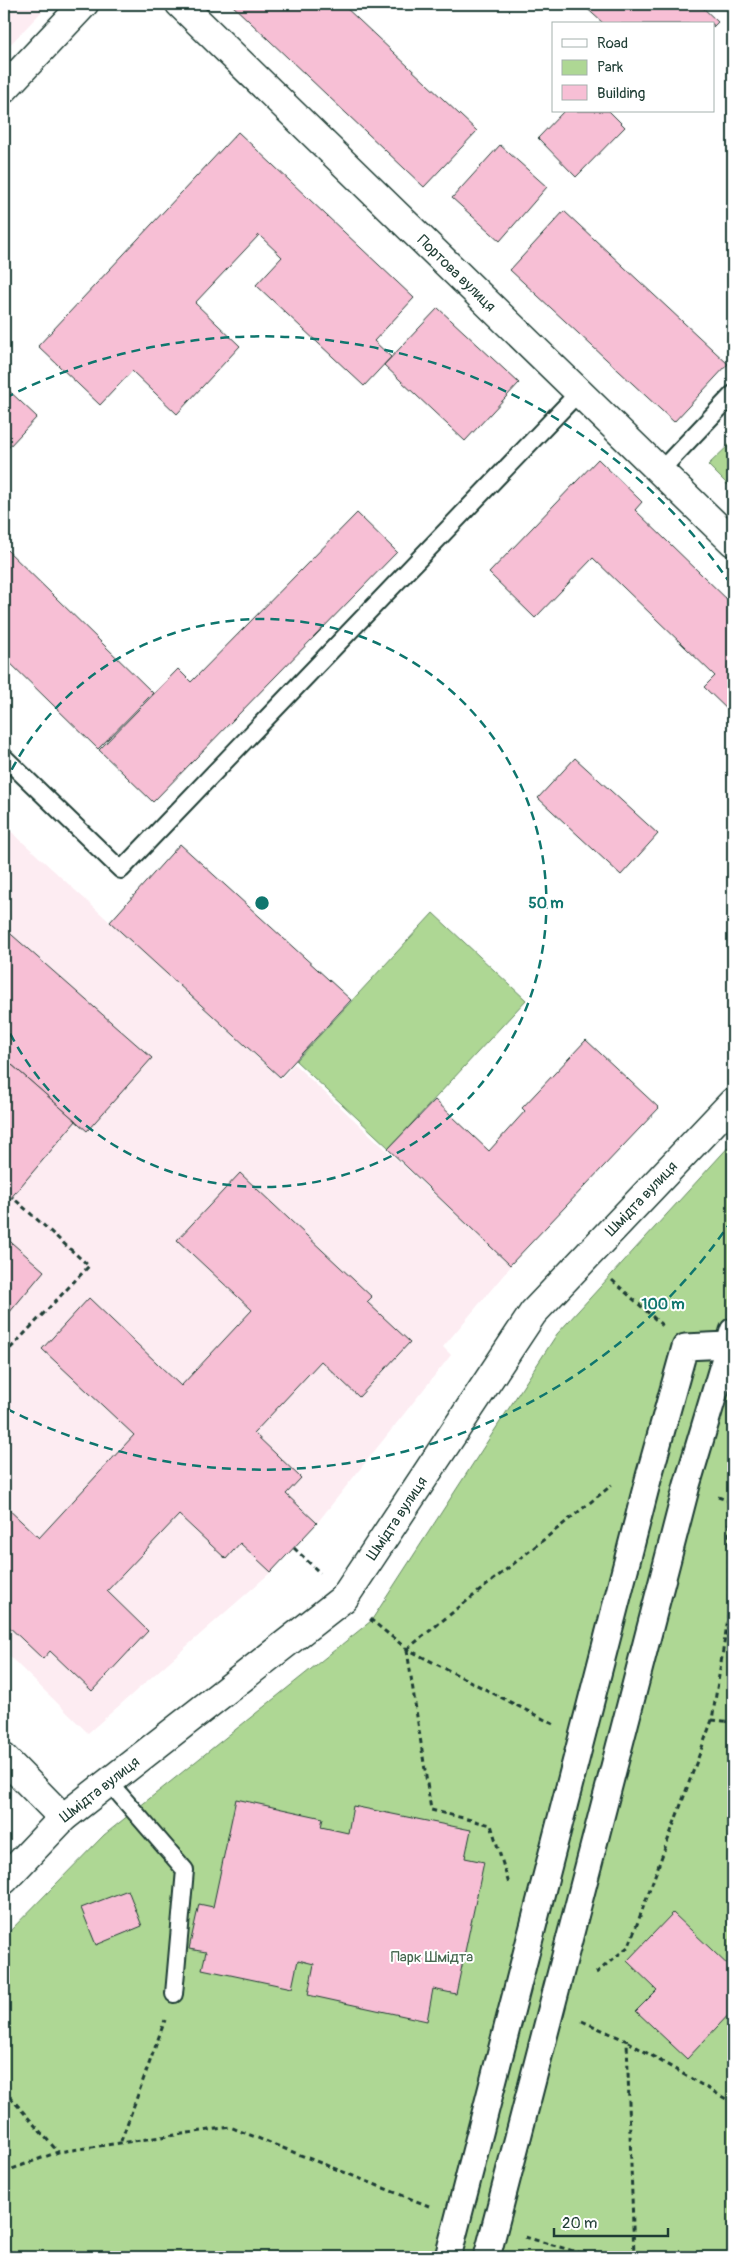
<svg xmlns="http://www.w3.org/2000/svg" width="737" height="2261" font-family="Pangolin,sans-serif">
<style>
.built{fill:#fdecf2}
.green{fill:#aed794;stroke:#668a64}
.building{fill:#f7bfd5;stroke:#1f3d34}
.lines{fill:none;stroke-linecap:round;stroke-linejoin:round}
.service-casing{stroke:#1f3d34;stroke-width:20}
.pedestrian-casing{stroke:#1f3d34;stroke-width:29}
.minor-casing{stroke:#1f3d34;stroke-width:31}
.path{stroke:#1f3d34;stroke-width:3;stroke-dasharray:5 4;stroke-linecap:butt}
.service{stroke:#fff;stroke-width:16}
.pedestrian{stroke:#fff;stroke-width:25}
.minor{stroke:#fff;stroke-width:28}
.ring{fill:none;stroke:#0f766e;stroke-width:2.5;stroke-dasharray:9 6}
.labels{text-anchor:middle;stroke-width:4;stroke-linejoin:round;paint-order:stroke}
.street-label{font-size:15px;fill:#1f3d34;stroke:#fff}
.park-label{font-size:15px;fill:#43644c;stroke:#fff}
.centre{fill:#0f766e;stroke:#fff;stroke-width:2.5}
.ring-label{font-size:15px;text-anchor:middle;font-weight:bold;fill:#0f766e;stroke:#fff;stroke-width:4;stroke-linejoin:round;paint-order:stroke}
</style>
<rect width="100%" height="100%" fill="#fff"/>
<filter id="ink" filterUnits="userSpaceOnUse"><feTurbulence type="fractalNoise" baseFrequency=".02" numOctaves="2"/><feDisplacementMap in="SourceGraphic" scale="10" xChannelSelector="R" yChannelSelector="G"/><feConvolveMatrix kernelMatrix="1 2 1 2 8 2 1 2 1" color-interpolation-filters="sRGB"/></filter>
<g filter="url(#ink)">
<g class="built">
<polygon points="4,4 49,4 4,51"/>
<polygon points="4,825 281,1079 294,1064 511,1266 443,1347 451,1355 317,1523 271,1572 88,1733 4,1651"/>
</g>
<g class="green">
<polygon points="733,441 733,490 708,465"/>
<polygon points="433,913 526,1000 389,1148 296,1061"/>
<polygon points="733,1142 733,2257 4,2257 4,1937 104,1835 371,1621 557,1334"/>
</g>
<g class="building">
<polygon points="231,4 342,4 477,131 424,187"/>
<polygon points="582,4 699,4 718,22 713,27 713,24 604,24"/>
<polygon points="564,111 609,111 625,127 576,177 538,138"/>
<polygon points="238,132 414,298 374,341 391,357 364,386 256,285 282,257 259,235 195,303 240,346 177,414 132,371 100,405 38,346"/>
<polygon points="500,145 547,187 500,241 452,198"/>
<polygon points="564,211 728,364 674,422 510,270"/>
<polygon points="438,308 519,383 465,441 384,365"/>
<polygon points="4,386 37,417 8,448 4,444"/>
<polygon points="598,459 642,502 635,510 733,605 733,715 704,687 715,676 593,558 535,618 489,573"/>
<polygon points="357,513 397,552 153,802 99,750 178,669 191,682"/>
<polygon points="4,547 153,693 98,749 4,657"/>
<polygon points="575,758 658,834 621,875 538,798"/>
<polygon points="180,844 351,1000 280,1077 110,922"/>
<polygon points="4,928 152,1058 87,1131 4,1058"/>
<polygon points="586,1040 659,1108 510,1265 388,1149 435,1100 489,1151 525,1111 522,1108"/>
<polygon points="4,1058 76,1121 4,1206"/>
<polygon points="240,1173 372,1297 367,1302 410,1342 359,1397 321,1361 254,1433 301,1478 286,1494 317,1523 271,1572 240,1543 226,1559 179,1515 107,1591 148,1631 92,1691 50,1651 43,1659 4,1622 4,1505 39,1538 134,1435 42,1349 89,1298 181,1386 252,1310 177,1240"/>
<polygon points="4,1236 44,1271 4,1319"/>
<polygon points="236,1799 323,1818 321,1827 348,1833 353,1806 471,1830 465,1858 484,1862 456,1994 433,1989 427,2021 308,1995 314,1964 298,1960 292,1988 202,1969 206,1952 189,1949 199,1904 213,1907"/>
<polygon points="128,1890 142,1926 96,1945 81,1908"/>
<polygon points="673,1913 733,1970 733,2010 687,2059 636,2011 657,1990 627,1961"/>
</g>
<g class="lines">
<g class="service-casing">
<g id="service">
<polyline points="660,471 733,394"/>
<polyline points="4,757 121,870 579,392"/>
<polyline points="109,1782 185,1870 174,1994"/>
</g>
</g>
<g class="pedestrian-casing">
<g id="pedestrian">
<polyline points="448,2257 649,1476 685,1347 728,1345"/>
<polyline points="487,2257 687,1485 733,1331"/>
</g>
</g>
<g class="minor-casing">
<g id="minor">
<path id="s1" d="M180 4 733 542"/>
<polyline points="4,89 84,4"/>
<polyline points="4,1758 63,1818"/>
<path id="s2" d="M4 1880 63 1818 344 1598 533 1313 733 1102"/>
</g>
</g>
<g class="path">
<polyline points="612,1280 663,1326"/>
<polyline points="4,1355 89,1266 12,1197"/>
<polyline points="718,1497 729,1501"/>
<polyline points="294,1548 320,1573"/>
<polyline points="370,1619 407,1649 553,1724"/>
<polyline points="407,1649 612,1485"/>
<polyline points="407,1650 431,1810 491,1825 509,1884"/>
<polyline points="712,1720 733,1722"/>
<polyline points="596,1973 629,1946 712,1720 729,1612 729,1466"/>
<polyline points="582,2021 627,2041 634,2257"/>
<polyline points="628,2042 733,2103"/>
<polyline points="4,2090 58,2152"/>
<polyline points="121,2141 165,2020"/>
<polyline points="4,2172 58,2152 230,2127 429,2206"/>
<polyline points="525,2237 594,2257"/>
</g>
<use href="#service" class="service"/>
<use href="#pedestrian" class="pedestrian"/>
<use href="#minor" class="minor"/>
</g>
</g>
<g class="ring">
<path d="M5 783A284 284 0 1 1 5 1023"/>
<path d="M732 1220A567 567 0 0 1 5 1408M5 398A567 567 0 0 1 732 586"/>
</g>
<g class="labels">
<g class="street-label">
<text dy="5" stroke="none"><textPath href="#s1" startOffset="386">Портова вулиця</textPath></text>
<text dy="5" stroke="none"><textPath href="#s2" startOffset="942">Шмідта вулиця</textPath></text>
<text dy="5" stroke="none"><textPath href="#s2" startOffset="538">Шмідта вулиця</textPath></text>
<text dy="5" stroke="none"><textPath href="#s2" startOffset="132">Шмідта вулиця</textPath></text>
</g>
<g class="park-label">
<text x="432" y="1962">Парк Шмідта</text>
</g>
</g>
<circle cx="262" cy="903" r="8" class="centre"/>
<g class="ring-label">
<text x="546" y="908">50 m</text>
<text x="663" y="1309">100 m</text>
</g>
<rect width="737" height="2261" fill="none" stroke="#fff" stroke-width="20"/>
<rect x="10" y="10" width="717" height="2241" fill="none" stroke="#1f3d34" stroke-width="2" filter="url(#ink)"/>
<rect x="552" y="22" width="162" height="90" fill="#ffffff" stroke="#a5b1ae"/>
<rect x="562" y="39" width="25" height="8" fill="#ffffff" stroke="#a5b1ae"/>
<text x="597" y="48" font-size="15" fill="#1f3d34">Road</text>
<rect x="562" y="60" width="25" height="15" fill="#aed794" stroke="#a5b1ae"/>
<text x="597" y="72" font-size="15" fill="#1f3d34">Park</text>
<rect x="562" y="85" width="25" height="15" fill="#f7bfd5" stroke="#a5b1ae"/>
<text x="597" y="98" font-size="15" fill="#1f3d34">Building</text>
<path d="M554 2228v8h114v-8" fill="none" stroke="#1f3d34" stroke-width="2.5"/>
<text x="562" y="2228" font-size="15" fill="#1f3d34" stroke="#ffffff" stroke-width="4" paint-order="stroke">20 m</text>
</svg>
